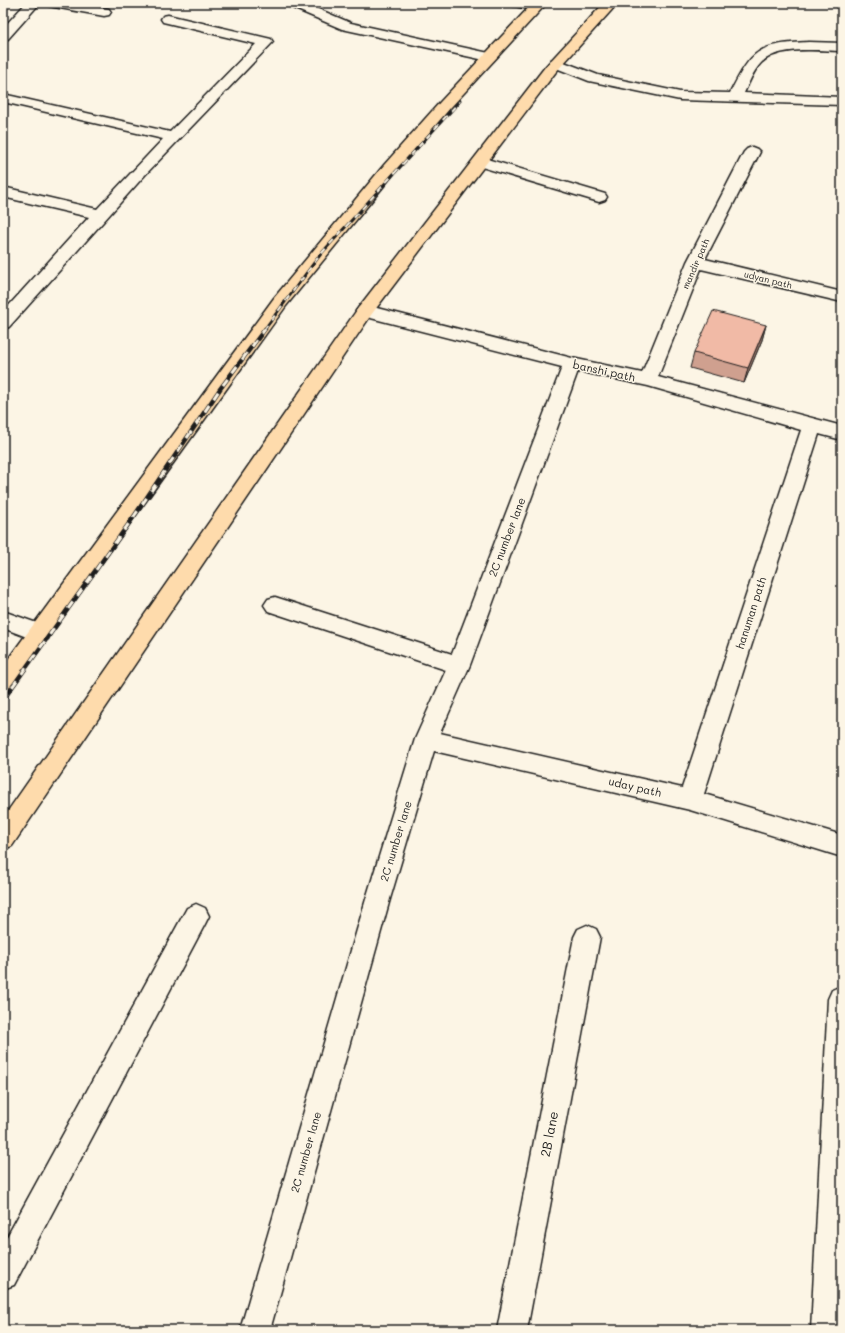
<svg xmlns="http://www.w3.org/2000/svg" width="845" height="1333" font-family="Mali,sans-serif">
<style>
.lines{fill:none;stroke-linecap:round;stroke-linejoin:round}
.service-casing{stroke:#1c1c1c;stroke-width:3}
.minor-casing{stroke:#1c1c1c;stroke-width:3}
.trunk-casing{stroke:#1c1c1c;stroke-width:3}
.service{fill:#fcf5e5;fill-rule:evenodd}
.minor{fill:#fcf5e5;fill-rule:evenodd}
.trunk{fill:#fedbac;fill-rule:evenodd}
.rail-far1-casing{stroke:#1c1c1c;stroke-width:3}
.rail-casing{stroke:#1c1c1c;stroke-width:4.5}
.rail-far1{stroke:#fcf5e5;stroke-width:2;stroke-dasharray:6;stroke-linecap:butt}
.rail{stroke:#fcf5e5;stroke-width:3;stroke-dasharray:8;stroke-linecap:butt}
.wall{fill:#cfa08f;stroke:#1c1c1c}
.shaded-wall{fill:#a98274;stroke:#1c1c1c}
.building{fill:#f1baa6;stroke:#1c1c1c}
.labels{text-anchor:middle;stroke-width:3;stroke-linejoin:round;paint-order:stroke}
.far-street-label{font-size:9px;fill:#1c1c1c;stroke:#fcf5e5}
.street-label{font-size:11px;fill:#1c1c1c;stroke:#fcf5e5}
.near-street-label{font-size:13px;fill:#1c1c1c;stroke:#fcf5e5}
</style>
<rect width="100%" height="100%" fill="#fcf5e5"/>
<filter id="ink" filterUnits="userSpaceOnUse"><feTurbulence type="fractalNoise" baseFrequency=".025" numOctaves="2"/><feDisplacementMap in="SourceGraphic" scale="8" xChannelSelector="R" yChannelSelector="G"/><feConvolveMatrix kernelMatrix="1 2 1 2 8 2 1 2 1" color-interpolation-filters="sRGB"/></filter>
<g filter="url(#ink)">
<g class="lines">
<g class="service-casing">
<polygon id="service" points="508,3 523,3 538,6 539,8 535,10 509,5"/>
</g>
<g class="minor-casing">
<g id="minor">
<polygon points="26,3 40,3 8,39 3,40 3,28"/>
<polygon points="47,3 76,3 109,9 111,12 109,15 104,16 54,7 49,6"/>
<polygon points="286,3 304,3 351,23 489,53 494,54 496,57 494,60 489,61 342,29 288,6"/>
<polygon points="168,15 271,39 273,42 145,175 9,327 3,329 3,312 89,217 3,197 3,187 97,209 163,139 3,102 3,94 170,132 256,44 163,22 161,19 163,16"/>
<path d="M809 42 842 43V51C819 51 778 45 761 63 753 71 749 83 744 93L842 97V105L680 100 589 81 551 66 549 63 551 60 556 59 598 75 680 92 730 93C752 49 759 44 809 42Z"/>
<path d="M752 147 757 149 760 152 705 259 842 292V302L701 269 658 377 842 426V440L819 434 704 794 842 835V857L690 810 434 751 390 899 270 1330H240L366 899 415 739 446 670 268 611 264 605 268 599 275 597 452 654 562 367 359 315 356 311 359 307 365 305 572 358 642 373 687 262 744 152 747 149ZM578 371 648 386 801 430 682 788 440 733 470 665Z"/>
<polygon points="480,157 605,194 607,197 605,200 599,202 475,165 472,162 475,159"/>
<polygon points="3,611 48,627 51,633 48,639 40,642 3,628"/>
<polygon points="196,904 205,908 209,916 205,924 14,1285 3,1289 3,1244 187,908"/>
<polygon points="587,925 596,929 600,937 527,1330 497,1330 574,937 578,929"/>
<polygon points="841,986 841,1330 811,1330 828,999 832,990"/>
</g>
</g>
<g class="trunk-casing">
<g id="trunk">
<polygon points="533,3 547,3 451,107 396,171 286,306 11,689 3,692 3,666 274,298 384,165 441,101"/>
<polygon points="604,3 618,3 555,73 371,315 12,846 3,849 3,818 359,307 545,67"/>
</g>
</g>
<use href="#service" class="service"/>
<use href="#minor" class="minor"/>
<use href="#trunk" class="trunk"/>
<g class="rail-far1-casing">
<polyline id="rail-far1" points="264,330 320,255 460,101"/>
</g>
<g class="rail-casing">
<polyline id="rail" points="3,700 135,515 220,389 265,329"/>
</g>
<use href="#rail-far1" class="rail-far1"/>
<use href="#rail" class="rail"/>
</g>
<polygon class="wall" points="766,325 762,340 744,383 690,368 694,353"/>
<polygon class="shaded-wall" points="766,325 762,340 744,383 748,368"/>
<polygon class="building" points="713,311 766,325 748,368 694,353"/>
</g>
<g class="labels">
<g class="far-street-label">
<text transform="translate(696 264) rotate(-66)" y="3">mandir path</text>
<text transform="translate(768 280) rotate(14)" y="3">udyan path</text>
</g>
<g class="street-label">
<text transform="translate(604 371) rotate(12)" y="4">banshi path</text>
<text transform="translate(507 537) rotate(-69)" y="4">2C number lane</text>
<text transform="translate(751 613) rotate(-72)" y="4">hanuman path</text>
<text transform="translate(635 787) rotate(13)" y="4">uday path</text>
<text transform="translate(396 841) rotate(-73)" y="4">2C number lane</text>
<text transform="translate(306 1152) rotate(-74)" y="4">2C number lane</text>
</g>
<g class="near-street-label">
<text transform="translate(549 1134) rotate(-79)" y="5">2B lane</text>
</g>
</g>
<rect width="845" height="1333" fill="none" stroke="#fcf5e5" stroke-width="16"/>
<rect x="8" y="8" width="829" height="1317" fill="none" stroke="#1c1c1c" stroke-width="1.5" filter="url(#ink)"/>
</svg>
